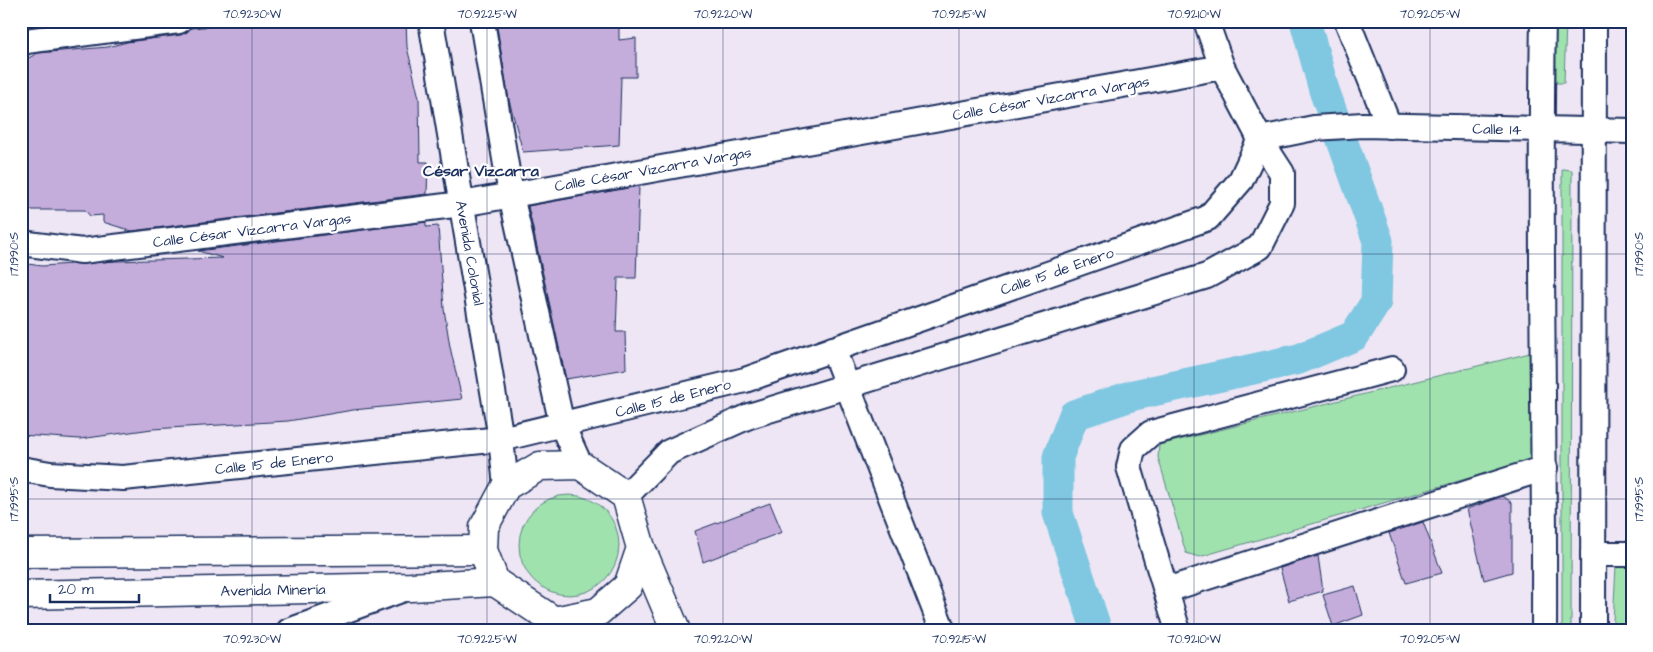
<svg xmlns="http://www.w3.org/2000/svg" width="1653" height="652" font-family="'Architects Daughter',sans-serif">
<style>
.green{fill:#a0e2ad;stroke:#5e8886}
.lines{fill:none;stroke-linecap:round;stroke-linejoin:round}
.canal{stroke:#80c7e1;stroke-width:31}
.building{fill:#c5addb;stroke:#1b2f5e}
.minor-casing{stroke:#1b2f5e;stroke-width:28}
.secondary-casing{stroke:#1b2f5e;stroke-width:31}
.minor{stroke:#fff;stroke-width:24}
.secondary{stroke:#fff;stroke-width:28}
.ticks{fill:none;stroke:#1b2f5e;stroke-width:1;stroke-opacity:0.45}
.labels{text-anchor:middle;stroke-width:4.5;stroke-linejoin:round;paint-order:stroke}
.street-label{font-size:15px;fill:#1b2f5e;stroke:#fff}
.neighbourhood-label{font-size:16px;font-weight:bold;fill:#1b2f5e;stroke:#fff}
.neatline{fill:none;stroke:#1b2f5e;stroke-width:2}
.ticks-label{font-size:12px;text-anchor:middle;fill:#1b2f5e}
</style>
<rect width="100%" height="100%" fill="#eee6f4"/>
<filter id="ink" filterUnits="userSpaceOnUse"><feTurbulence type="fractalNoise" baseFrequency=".02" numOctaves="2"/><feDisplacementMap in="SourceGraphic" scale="10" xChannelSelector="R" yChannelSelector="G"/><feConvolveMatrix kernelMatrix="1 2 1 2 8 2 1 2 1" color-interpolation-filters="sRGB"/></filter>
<g filter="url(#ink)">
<g class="green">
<polygon points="1555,21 1566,21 1564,83 1556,83"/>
<polygon points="1562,169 1572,170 1571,631 1562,631"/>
<polygon points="1534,352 1534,459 1199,557 1186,553 1158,457 1159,445"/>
<circle cx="569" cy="545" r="50"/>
<polygon points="1616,566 1632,567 1632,626 1618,629 1613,622"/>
</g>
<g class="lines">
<polyline class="canal" points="1097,631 1058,513 1058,457 1074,415 1134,395 1299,359 1354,336 1376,302 1378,241 1324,90 1305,21"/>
</g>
<g class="building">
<polygon points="284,21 406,21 407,47 419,98 420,162 428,162 427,194 132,231 103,222 103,215 90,216 85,210 21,210 21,62 38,53 108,47 127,42 181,35 191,28"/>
<polygon points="496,21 619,21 619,40 636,38 636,77 621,77 619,145 523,152 509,100"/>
<polygon points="639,186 636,278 618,278 616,332 625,332 626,369 566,379 528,206"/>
<polygon points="426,222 426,227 438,226 444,309 450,347 462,399 353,410 288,421 152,429 80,439 21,435 21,263 42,266 116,261 223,258 198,251"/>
<polygon points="1503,496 1512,503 1512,572 1484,580 1467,509"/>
<polygon points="770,503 782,532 703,562 695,531"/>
<polygon points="1423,522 1442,573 1406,583 1389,533"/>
<polygon points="1318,556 1323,591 1289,601 1280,568"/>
<polygon points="1355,586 1363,615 1333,626 1323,595"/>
</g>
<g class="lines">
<g class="minor-casing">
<g id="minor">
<polyline points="431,21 501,439 506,486"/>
<polyline points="482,21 511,195 562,425 580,465"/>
<polyline points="1347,21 1389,126"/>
<path d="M1543 21C1539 224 1545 428 1544 631"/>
<polyline points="21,44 26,41 179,21"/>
<polyline points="1260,139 1314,128 1363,125 1632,131"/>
<polyline points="21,243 82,251 462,204 1222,67"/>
<polyline points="833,349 943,631"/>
<polyline points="21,469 50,474 123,478 501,439 745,380 1208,218 1241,180 1260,139"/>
<polyline points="626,496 669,452 749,416 1207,276 1260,247 1282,203 1282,173 1260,139 1222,67 1206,21"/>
<polyline points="1593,554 1632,554"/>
<polyline points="1167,590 1545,468"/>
<polyline points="289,631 401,590"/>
<polyline points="1178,631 1129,467 1133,449 1151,433 1392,369"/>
<polyline points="1593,631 1594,21"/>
</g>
</g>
<g class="secondary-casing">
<g id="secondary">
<polygon points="580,465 626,496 641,548 628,586 598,612 554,621 495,582 483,550 484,527 506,486 540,466"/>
<polyline points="641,548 676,631"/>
<polyline points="21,553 483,550"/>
<polyline points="21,595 411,587 495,582"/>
</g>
</g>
<use href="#minor" class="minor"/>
<use href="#secondary" class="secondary"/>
</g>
</g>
<path class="ticks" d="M252 21V631M487 21V631M723 21V631M959 21V631M1194 21V631M1430 21V631M21 254H1632M21 499H1632"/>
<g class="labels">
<g class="street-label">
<text transform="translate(1051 98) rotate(-10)" y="5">Calle César Vizcarra Vargas</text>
<text transform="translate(1497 129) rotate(1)" y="5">Calle 14</text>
<text transform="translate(653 169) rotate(-10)" y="5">Calle César Vizcarra Vargas</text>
<text transform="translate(252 230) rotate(-7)" y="5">Calle César Vizcarra Vargas</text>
<text transform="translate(470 253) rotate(80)" y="5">Avenida Colonial</text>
<text transform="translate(1057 271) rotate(-19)" y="5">Calle 15 de Enero</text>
<text transform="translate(673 398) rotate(-14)" y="5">Calle 15 de Enero</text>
<text transform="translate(274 463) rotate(-6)" y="5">Calle 15 de Enero</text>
<text transform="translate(273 590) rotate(-1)" y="5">Avenida Minería</text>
</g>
<g class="neighbourhood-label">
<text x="481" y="176">César Vizcarra</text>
</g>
</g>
<rect width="1653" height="652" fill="none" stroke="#fff" stroke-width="55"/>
<path d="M50 594v8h89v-8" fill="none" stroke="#1b2f5e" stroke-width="2.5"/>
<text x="58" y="594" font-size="15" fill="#1b2f5e" stroke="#ffffff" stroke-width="4" paint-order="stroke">20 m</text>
<rect x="28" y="28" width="1598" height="596" class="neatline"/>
<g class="ticks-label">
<text x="252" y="18">70.9230°W</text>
<text x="487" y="18">70.9225°W</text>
<text x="723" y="18">70.9220°W</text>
<text x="959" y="18">70.9215°W</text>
<text x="1194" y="18">70.9210°W</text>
<text x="1430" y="18">70.9205°W</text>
<text transform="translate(14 254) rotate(-90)" y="4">17.1990°S</text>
<text transform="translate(1639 254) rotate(-90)" y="4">17.1990°S</text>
<text transform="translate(14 499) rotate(-90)" y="4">17.1995°S</text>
<text transform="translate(1639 499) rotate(-90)" y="4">17.1995°S</text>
<text x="252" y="643">70.9230°W</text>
<text x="487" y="643">70.9225°W</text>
<text x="723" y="643">70.9220°W</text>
<text x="959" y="643">70.9215°W</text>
<text x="1194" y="643">70.9210°W</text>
<text x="1430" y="643">70.9205°W</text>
</g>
</svg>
